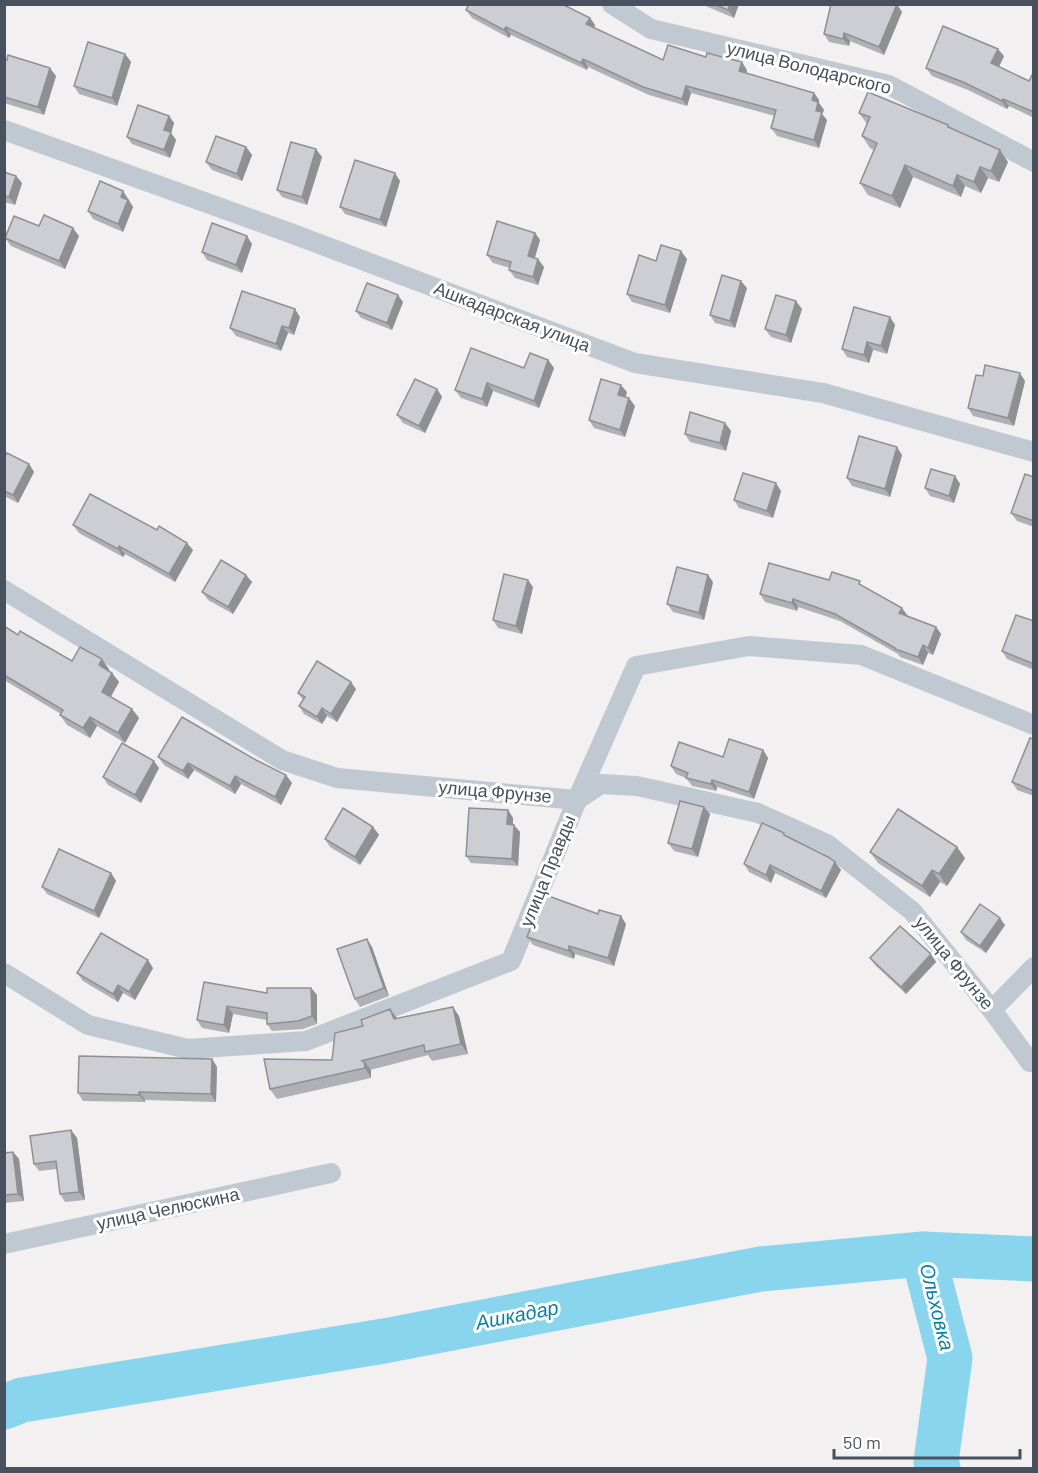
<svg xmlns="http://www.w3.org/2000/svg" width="1038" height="1473" font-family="Barlow,sans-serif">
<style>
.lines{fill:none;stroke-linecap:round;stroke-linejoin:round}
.river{stroke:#8ad5ee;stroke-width:45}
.street{stroke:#c0c9d2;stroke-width:20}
.wall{fill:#afb1b6}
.shaded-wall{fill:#8f9094}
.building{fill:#ccced4;stroke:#8f9094;stroke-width:1.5}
.labels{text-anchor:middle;stroke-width:6;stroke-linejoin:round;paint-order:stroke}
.street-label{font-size:18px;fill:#47525e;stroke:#fff}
.water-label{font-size:20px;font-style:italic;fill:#0a7fa6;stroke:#fff}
</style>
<rect width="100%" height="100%" fill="#f2f0f0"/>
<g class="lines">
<g class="river">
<polyline points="923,1254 950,1358 936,1462 938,1468"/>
<polyline points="4,1407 22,1400 384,1341 760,1269 923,1254 1034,1259"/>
</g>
<g class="street">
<polyline points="612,4 651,29 889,85 1034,162"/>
<polyline points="4,130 293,234 635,363 823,393 1034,452"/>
<polyline points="4,590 282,760 337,778 577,800 601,784 637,786 758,813 827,844 912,911 992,1010 1030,1062 1034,1062"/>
<polyline points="4,973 88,1025 188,1049 306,1041 511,961 577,800 636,666 749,646 861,655 1034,725"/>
<polyline points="992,1010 1034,967"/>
<polyline points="4,1244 331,1173"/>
</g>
</g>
<g class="wall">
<polygon points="701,4 739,4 734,18"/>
<polygon points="466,10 590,18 595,25 594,28 663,60 747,70 746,73 814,93 819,100 819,103 824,110 822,114 827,120 819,148 777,136 771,128 775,116 691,93 687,106 649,95 588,67 587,70 511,35 509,38 472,18"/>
<polygon points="902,12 884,55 850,41 849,46 829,42 824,34"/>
<polygon points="125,54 131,62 117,106 79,94 74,86"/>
<polygon points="1004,56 999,66 1029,81 1034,71 1034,118 1009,106 1007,109 968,90 932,76 926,68"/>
<polygon points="4,59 56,76 44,115 4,103"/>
<polygon points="859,113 948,125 951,128 1008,162 999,182 988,178 981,193 965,186 961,197 913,177 900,208 868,195 860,183 874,150 870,148 862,136 867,124"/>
<polygon points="169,116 174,123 171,133 176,140 170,158 132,144 127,137"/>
<polygon points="246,147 252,155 242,181 212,170 206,162"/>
<polygon points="322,157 307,205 282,197 277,190"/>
<polygon points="4,172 16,176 22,183 15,205 4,202"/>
<polygon points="400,181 386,227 345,214 340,207"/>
<polygon points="123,191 133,207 123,232 93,219 88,211"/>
<polygon points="39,226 79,236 65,269 11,246 5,238"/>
<polygon points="535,233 540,240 535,258 544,267 538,285 515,278 509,270 510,268 493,263 487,255"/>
<polygon points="252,244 242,273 207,260 202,252"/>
<polygon points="687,259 670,313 632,302 627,294 656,261"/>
<polygon points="747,288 735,328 715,323 710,315"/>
<polygon points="403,302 392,330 361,318 356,311"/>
<polygon points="802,309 791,343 771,337 765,329"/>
<polygon points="300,317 294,335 288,333 281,351 236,336 230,328"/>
<polygon points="890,317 895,325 887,354 873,350 869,363 847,357 842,349"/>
<polygon points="548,360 554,368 539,408 493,391 487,407 461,398 455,390"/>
<polygon points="983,376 1025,381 1014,426 973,416 968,408"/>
<polygon points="437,389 442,397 425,433 403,423 397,415"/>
<polygon points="627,392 625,397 635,406 625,437 594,428 589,420"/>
<polygon points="725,423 731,431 726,451 690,442 685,434"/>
<polygon points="902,455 890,497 852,486 847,478"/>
<polygon points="4,457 29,464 34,472 18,503 4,496"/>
<polygon points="955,476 960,484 954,503 930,496 925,488"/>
<polygon points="1034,477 1034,527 1017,521 1011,513"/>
<polygon points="781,491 773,518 739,508 734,500"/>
<polygon points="73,525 193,550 175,582 125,554 123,557 79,533"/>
<polygon points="246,575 252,582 233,614 208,600 202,592"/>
<polygon points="829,580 863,586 908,616 936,627 941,634 933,655 928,653 923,665 900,657 898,654 840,621 798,607 797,611 765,602 760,594"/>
<polygon points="713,582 704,620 673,612 667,604"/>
<polygon points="533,587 522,634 498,628 493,620"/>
<polygon points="1034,621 1034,670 1007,659 1002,651"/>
<polygon points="4,626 18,635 72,661 109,669 108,670 112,673 119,682 111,697 132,709 139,718 125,743 97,726 90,738 67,725 60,715 61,714 4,680"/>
<polygon points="356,689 337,722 327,716 322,724 304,714 299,706 303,700 298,693"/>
<polygon points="1034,739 1034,796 1017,790 1012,782"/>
<polygon points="763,750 768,758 754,799 717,787 716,791 692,786 686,778 676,774 671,766"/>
<polygon points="158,757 292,783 281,805 241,784 235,794 194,770 188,779 164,765"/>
<polygon points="159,768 141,803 108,785 103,777"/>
<polygon points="508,810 513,818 513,825 520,832 518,866 471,863 466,856"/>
<polygon points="710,814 698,857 674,851 668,843"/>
<polygon points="373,827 379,835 360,865 330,847 325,839"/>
<polygon points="786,836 835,862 841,870 826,898 775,873 771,883 749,872 744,864"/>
<polygon points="870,852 965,858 947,886 940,882 930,897 878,863"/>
<polygon points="111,873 116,881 99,918 47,894 42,887"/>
<polygon points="598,914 626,924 614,966 575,954 574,959 533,945 527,937"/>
<polygon points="1005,925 986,953 966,940 961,932"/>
<polygon points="372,947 389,996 360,1007 355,999"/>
<polygon points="931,954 936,962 906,994 875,965 870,958"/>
<polygon points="153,968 135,1000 123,993 118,1002 83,981 77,973"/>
<polygon points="204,982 267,993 311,988 317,995 317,1024 303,1029 272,1031 267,1024 267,1020 233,1014 229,1033 202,1028 197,1020"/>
<polygon points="459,1016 468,1054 432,1061 428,1055 370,1070 371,1078 277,1099 270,1089 332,1060 397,1019"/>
<polygon points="212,1059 217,1067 216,1102 145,1100 145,1102 83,1101 78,1093"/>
<polygon points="71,1130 77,1138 85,1200 65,1202 60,1194 57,1169 39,1171 34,1164"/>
<polygon points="13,1152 19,1159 24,1201 4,1203 4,1153"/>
</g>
<g class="shaded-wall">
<polygon points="730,4 739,4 734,18 728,10"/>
<polygon points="897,4 902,12 884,55 879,47"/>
<polygon points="590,18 595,25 592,32 586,24"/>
<polygon points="506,27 511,35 509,38 504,30"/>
<polygon points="844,33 850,41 849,46 843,39"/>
<polygon points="998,49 1004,56 997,71 991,63"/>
<polygon points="125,54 131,62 117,106 112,98"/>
<polygon points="583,59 588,67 587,70 581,63"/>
<polygon points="742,62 747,70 745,78 739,71"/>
<polygon points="50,68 56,76 44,115 38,107"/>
<polygon points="686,86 691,93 687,106 682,99"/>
<polygon points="814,93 819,100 819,103 824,110 822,114 827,120 819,148 814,140 816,111 812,100"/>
<polygon points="1003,99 1009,106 1007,109 1002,101"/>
<polygon points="169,116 174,123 171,133 176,140 170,158 164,150 164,130"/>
<polygon points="246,147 252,155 242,181 237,174"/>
<polygon points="316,149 322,157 307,205 302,197"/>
<polygon points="1000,150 1008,162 999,182 991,171"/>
<polygon points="905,165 913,177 900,208 892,196"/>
<polygon points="980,167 988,178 981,193 974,182"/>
<polygon points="395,173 400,181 386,227 380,220"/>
<polygon points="957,175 965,186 961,197 953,186"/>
<polygon points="16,176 22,183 15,205 9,197"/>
<polygon points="123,191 133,207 123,232 118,224 121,197"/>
<polygon points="73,228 79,236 65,269 59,261"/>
<polygon points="535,233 540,240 533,263 528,256"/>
<polygon points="247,236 252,244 242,273 236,265"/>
<polygon points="681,251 687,259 670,313 665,305"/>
<polygon points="538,259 544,267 538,285 533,277"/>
<polygon points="741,281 747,288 735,328 730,321"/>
<polygon points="398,295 403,302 392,330 387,323"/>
<polygon points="796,301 802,309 791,343 786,335"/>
<polygon points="295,309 300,317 294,335 289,328"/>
<polygon points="890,317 895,325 887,354 881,346"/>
<polygon points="282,326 288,333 281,351 276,344"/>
<polygon points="867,342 873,350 869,363 864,355"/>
<polygon points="548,360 554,368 539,408 534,401"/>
<polygon points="1020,373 1025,381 1014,426 1008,418"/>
<polygon points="487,383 493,391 487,407 482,399"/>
<polygon points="621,385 627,392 624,403 618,395"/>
<polygon points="437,389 442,397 425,433 419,426"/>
<polygon points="629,398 635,406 625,437 620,430"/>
<polygon points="725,423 731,431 726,451 720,443"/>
<polygon points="897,447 902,455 890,497 885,489"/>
<polygon points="29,464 34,472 18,503 13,495"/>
<polygon points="955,476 960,484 954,503 949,496"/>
<polygon points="776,483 781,491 773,518 767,511"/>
<polygon points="187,543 193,550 175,582 169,574"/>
<polygon points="119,546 125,554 123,557 118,549"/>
<polygon points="246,575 252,582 233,614 228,607"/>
<polygon points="708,575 713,582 704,620 699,613"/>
<polygon points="528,580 533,587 522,634 516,626"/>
<polygon points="793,599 798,607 797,611 792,603"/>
<polygon points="902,608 908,616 899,613"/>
<polygon points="936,627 941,634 933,655 928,648"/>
<polygon points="923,645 928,653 923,665 918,657"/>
<polygon points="102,659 109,669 106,675 99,665"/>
<polygon points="112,673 119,682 108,701 102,692"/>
<polygon points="351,682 356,689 337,722 331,714"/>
<polygon points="322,708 327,716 322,724 317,717"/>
<polygon points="132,709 139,718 125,743 118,733"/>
<polygon points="90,717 97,726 90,738 83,728"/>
<polygon points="763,750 768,758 754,799 749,792"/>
<polygon points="154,761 159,768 141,803 135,795"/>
<polygon points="188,763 194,770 188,779 183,771"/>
<polygon points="286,775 292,783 281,805 275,797"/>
<polygon points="235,776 241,784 235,794 230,786"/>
<polygon points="712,780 717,787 716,791 711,784"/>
<polygon points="704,807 710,814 698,857 692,849"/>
<polygon points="508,810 513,818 513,832 507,824"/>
<polygon points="514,825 520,832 518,866 512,859"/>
<polygon points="373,827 379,835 360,865 355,857"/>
<polygon points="957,847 965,858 947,886 939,874"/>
<polygon points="835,862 841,870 826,898 821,891"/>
<polygon points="770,865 775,873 771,883 766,875"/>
<polygon points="932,870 940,882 930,897 922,886"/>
<polygon points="111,873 116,881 99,918 94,911"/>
<polygon points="621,916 626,924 614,966 608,958"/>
<polygon points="1000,918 1005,925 986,953 980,946"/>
<polygon points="367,939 372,947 389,996 384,988"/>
<polygon points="569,946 575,954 574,959 569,951"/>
<polygon points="931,954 936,962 906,994 901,987"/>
<polygon points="148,960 153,968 135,1000 129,992"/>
<polygon points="118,985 123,993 118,1002 113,994"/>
<polygon points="311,988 317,995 317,1024 312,1016"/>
<polygon points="227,1006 233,1014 229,1033 224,1025"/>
<polygon points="453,1007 459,1016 468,1054 461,1044"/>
<polygon points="390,1009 397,1018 394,1019"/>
<polygon points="212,1059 217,1067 216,1102 211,1094"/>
<polygon points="364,1061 371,1070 371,1078 365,1068"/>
<polygon points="139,1092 145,1100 145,1102 139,1095"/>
<polygon points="71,1130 77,1138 85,1200 79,1192"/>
<polygon points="13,1152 19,1159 24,1201 18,1194"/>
</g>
<g class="building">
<polygon points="469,4 562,4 590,18 586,24 663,60 668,45 706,57 707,53 742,62 739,71 814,93 812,100 818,102 816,111 822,112 814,140 771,128 776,110 686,86 682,99 643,87 583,59 581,63 506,27 504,30 466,10"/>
<polygon points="714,4 730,4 728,10"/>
<polygon points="831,4 897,4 879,47 844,33 843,39 824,34"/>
<polygon points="943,26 998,49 991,63 1029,81 1034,71 1034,112 1003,99 1002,101 963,82 926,68"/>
<polygon points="88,42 125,54 112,98 74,86"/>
<polygon points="8,55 50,68 38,107 4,97 4,59 7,60"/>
<polygon points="868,92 948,125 948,127 1000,150 991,171 980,167 974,182 957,175 953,186 905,165 892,196 860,183 877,143 862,136 870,117 859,113"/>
<polygon points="138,105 169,116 164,130 171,132 164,150 127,137"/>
<polygon points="216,136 246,147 237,174 206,162"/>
<polygon points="291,142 316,149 302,197 277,190"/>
<polygon points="355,160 395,173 380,220 340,207"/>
<polygon points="4,172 16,176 9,197 4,196"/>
<polygon points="100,181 123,191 121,197 128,200 118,224 88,211"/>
<polygon points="44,215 73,228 59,261 5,238 14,216 39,226"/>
<polygon points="497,221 535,233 528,256 538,259 533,277 509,270 511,262 487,255"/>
<polygon points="212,223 247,236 236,265 202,252"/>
<polygon points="661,245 681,251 665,305 627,294 639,255 656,261"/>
<polygon points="722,275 741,281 730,321 710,315"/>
<polygon points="367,283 398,295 387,323 356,311"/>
<polygon points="242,291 295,309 289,328 282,326 276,344 230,328"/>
<polygon points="776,295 796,301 786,335 765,329"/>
<polygon points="854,307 890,317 881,346 867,342 864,355 842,349"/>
<polygon points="471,348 524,368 530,353 548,360 534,401 487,383 482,399 455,390"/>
<polygon points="985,365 1020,373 1008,418 968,408 976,375 983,376"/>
<polygon points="415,379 437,389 419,426 397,415"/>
<polygon points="601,379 621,385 618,395 629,398 620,430 589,420"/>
<polygon points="690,412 725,423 720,443 685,434"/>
<polygon points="859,436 897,447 885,489 847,478"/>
<polygon points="7,453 29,464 13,495 4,491 4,457"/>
<polygon points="931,469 955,476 949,496 925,488"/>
<polygon points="743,473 776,483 767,511 734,500"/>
<polygon points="1025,474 1034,477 1034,521 1011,513"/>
<polygon points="90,494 157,530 159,526 187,543 169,574 119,546 118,549 73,525"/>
<polygon points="221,560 246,575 228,607 202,592"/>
<polygon points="769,563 829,580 832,572 860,581 859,584 902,608 899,613 936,627 928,648 923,645 918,657 895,649 895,648 835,614 793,599 792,603 760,594"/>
<polygon points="677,567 708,575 699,613 667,604"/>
<polygon points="504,574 528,580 516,626 493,620"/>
<polygon points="1016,615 1034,621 1034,664 1002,651"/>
<polygon points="4,626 18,635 20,631 72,661 80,647 102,659 99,665 112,673 102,692 132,709 118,733 90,717 83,728 60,715 63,710 4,675"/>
<polygon points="317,661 351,682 331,714 322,708 317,717 299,706 305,697 298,693"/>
<polygon points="182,717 256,760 286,775 275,797 235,776 230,786 188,763 183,771 158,757"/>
<polygon points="1030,738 1034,739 1034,791 1012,782"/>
<polygon points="729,739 763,750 749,792 712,780 711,784 686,778 688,773 671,766 679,742 723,757"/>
<polygon points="122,743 154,761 135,795 103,777"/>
<polygon points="680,801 704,807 692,849 668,843"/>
<polygon points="343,808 373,827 355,857 325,839"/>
<polygon points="469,808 508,810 507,824 514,825 512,859 466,856"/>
<polygon points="898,809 957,847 939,874 932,870 922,886 870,852"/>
<polygon points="762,823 784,833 784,835 828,857 835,862 821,891 770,865 766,875 744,864"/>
<polygon points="59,849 111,873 94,911 42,887"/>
<polygon points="543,894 598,914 599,910 621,916 608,958 569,946 569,951 527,937"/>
<polygon points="980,904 1000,918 980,946 961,932"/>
<polygon points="900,926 931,954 901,987 870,958"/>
<polygon points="101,933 148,960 129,992 118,985 113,994 77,973"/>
<polygon points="367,939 384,988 355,999 337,949"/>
<polygon points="204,982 267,993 267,988 311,988 312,1016 298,1021 267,1024 267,1013 227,1006 224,1025 197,1020"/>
<polygon points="453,1007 461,1044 425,1052 424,1045 361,1061 364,1061 365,1068 270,1089 264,1059 332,1060 335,1033 363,1026 361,1020 390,1009 394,1019"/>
<polygon points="79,1056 212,1059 211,1094 139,1092 139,1095 78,1093"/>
<polygon points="71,1130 79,1192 60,1194 56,1161 34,1164 30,1136"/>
<polygon points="13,1152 18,1194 4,1195 4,1153"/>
</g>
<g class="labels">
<g class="street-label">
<text transform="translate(809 68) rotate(14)" y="6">улица Володарского</text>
<text transform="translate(512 317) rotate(21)" y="6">Ашкадарская улица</text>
<text transform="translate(495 792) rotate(5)" y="6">улица Фрунзе</text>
<text transform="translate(548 871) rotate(-68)" y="6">улица Правды</text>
<text transform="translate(954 963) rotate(51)" y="6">улица Фрунзе</text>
<text transform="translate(168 1209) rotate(-12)" y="6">улица Челюскина</text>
</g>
<g class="water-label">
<text transform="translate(937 1307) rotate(76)" y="7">Ольховка</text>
<text transform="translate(517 1315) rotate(-11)" y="7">Ашкадар</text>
</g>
</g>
<rect width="1038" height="1473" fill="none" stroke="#47525e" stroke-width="12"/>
<path d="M834 1449v9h186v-9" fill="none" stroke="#47525e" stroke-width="3"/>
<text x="843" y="1449" font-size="18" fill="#47525e" stroke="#ffffff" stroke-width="4.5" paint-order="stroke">50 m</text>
</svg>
